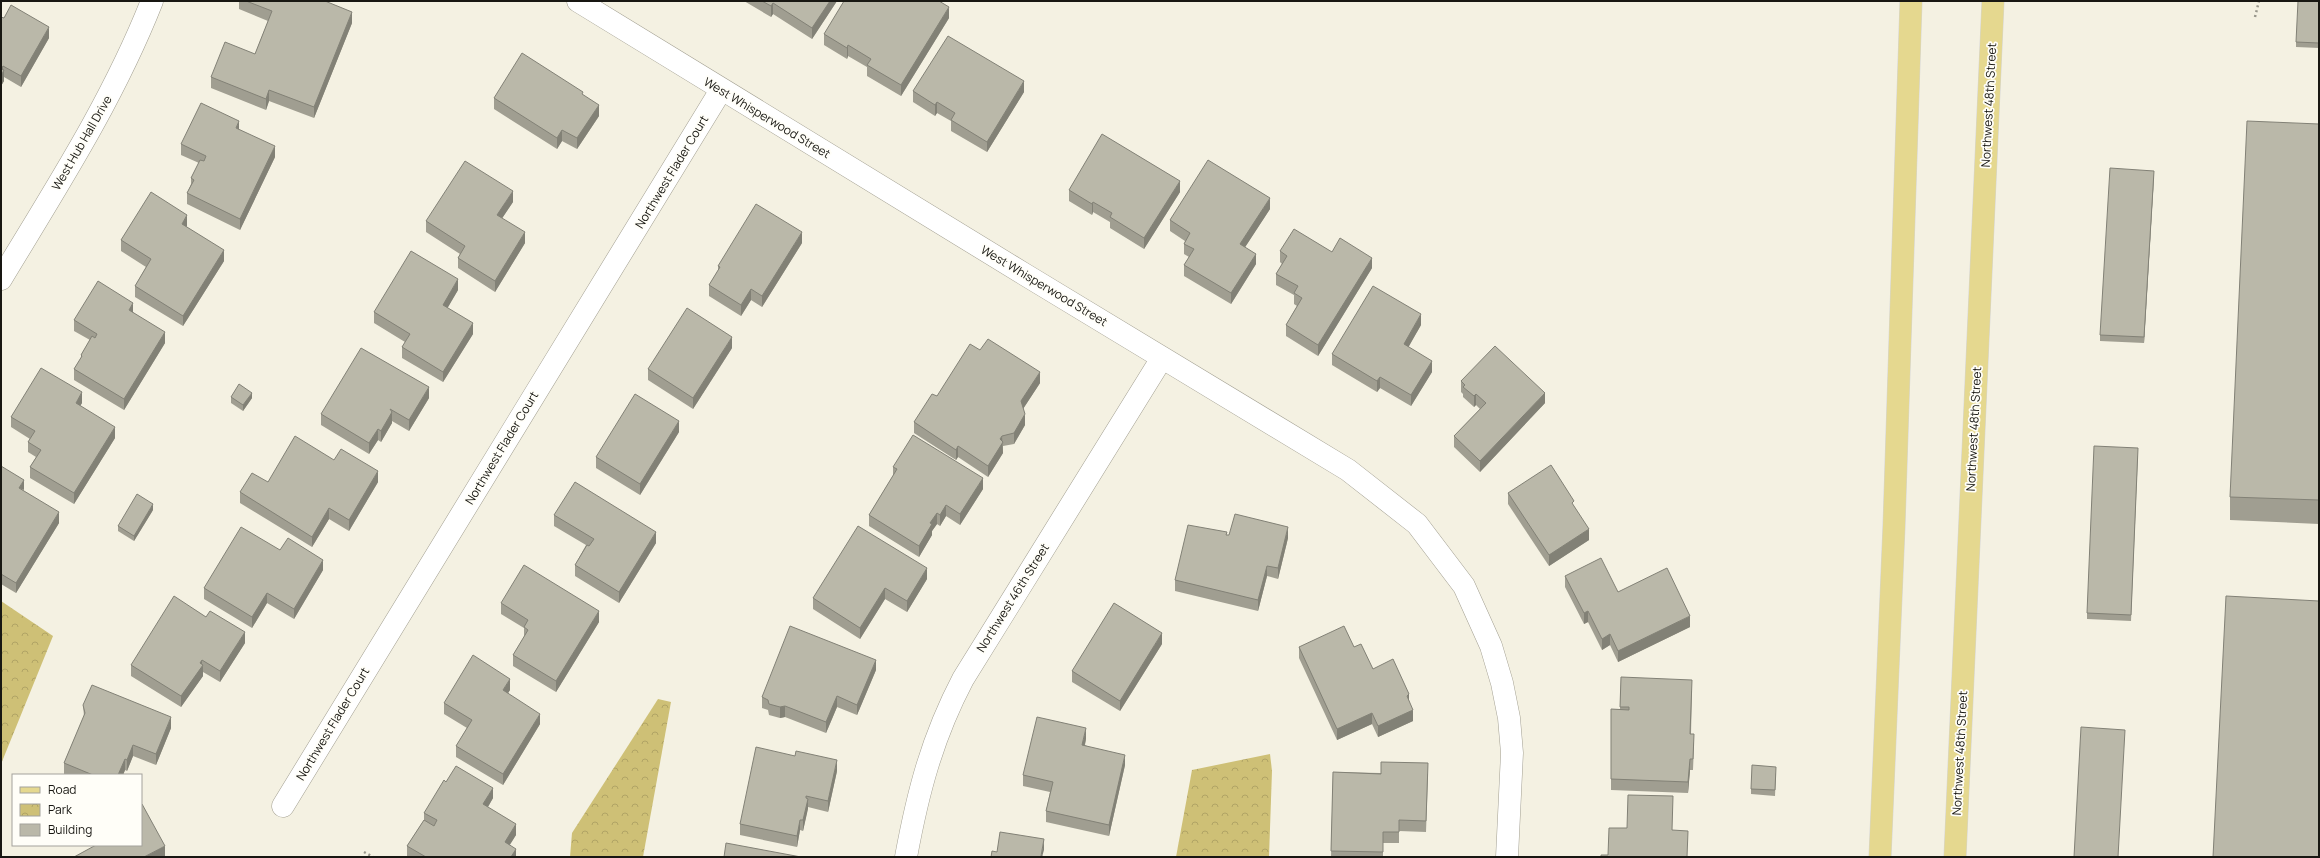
<svg xmlns="http://www.w3.org/2000/svg" width="2320" height="858" font-family="Manrope,sans-serif">
<style>
.park{fill:url(#park-crowns)}
.lines{fill:none;stroke-linecap:round;stroke-linejoin:round}
.minor-casing{stroke:#a29f91;stroke-width:23}
.major-casing{stroke:#d5d5d4;stroke-width:23}
.path{stroke:#98968b;stroke-width:2.5;stroke-dasharray:2 3;stroke-linecap:butt}
.minor{stroke:#fff;stroke-width:22}
.major{stroke:#e5d88f;stroke-width:22}
.wall{fill:#a09e91}
.shaded-wall{fill:#828176}
.building{fill:#bab8a9;stroke:#828176}
.labels{text-anchor:middle;stroke-width:3.5;stroke-linejoin:round;paint-order:stroke}
.street-label{font-size:12px;fill:#181712;stroke:#fffef8}
</style>
<defs>
<pattern id="park-crowns" width="20" height="18" patternUnits="userSpaceOnUse"><rect width="20" height="18" fill="#cec076"/><path d="M2 6a3 3 0 1 1 6 0M12 15a3 3 0 1 1 6 0" fill="none" stroke="#b0a465"/></pattern>
</defs>
<rect width="100%" height="100%" fill="#f4f1e2"/>
<g class="park">
<polygon points="1,601 53,636 1,764"/>
<polygon points="658,699 671,702 643,857 570,857 572,833"/>
<polygon points="1270,754 1272,771 1269,857 1176,857 1192,770"/>
</g>
<g class="lines">
<g class="minor-casing">
<g id="minor">
<polyline points="578,1 1024,274 1348,470 1417,524 1464,586 1491,646 1502,683 1509,718 1512,753 1507,857"/>
<path d="M1 279C56 188 113 100 152 1"/>
<polyline points="283,806 721,90"/>
<path d="M906 857C918 792 932 738 963 679L1162 358"/>
</g>
</g>
<g class="major-casing">
<g id="major">
<polyline points="1880,857 1894,526 1911,1"/>
<polyline points="1955,857 1993,1"/>
</g>
</g>
<g class="path">
<polyline points="2255,17 2259,1"/>
<polyline points="364,852 373,857"/>
</g>
<use href="#minor" class="minor"/>
<use href="#major" class="major"/>
</g>
<g class="wall">
<polygon points="239,1 325,1 352,23 314,118 269,101 266,110 211,88 211,77 255,54 268,21 239,9"/>
<polygon points="744,1 837,1 812,39 773,14 771,17"/>
<polygon points="2319,1 2319,48 2296,47 2296,42"/>
<polygon points="1,17 49,38 21,87 4,77 4,81 1,86"/>
<polygon points="949,18 901,96 867,76 867,67 848,56 847,59 824,45 824,34"/>
<polygon points="913,91 1024,92 987,152 951,131 951,121 937,113 935,116 913,102"/>
<polygon points="583,95 599,116 577,149 562,141 557,149 494,109 494,98"/>
<polygon points="2319,124 2319,524 2230,520 2230,497"/>
<polygon points="239,129 275,157 240,230 187,204 187,193 191,184 191,178 199,163 181,155 181,144"/>
<polygon points="2154,176 2144,343 2100,341 2100,335"/>
<polygon points="1069,190 1180,192 1144,249 1110,228 1110,222 1093,212 1092,215 1069,201"/>
<polygon points="513,202 502,218 525,243 495,292 458,268 458,258 460,254 426,232 426,221"/>
<polygon points="1270,209 1245,247 1256,264 1231,304 1184,276 1184,265 1189,257 1184,254 1184,244 1185,241 1170,231 1170,220"/>
<polygon points="186,226 224,261 183,326 135,297 135,286 146,267 121,251 121,240 187,226"/>
<polygon points="802,243 762,307 751,300 741,316 709,296 709,285 718,271 718,266"/>
<polygon points="1280,251 1332,252 1372,268 1318,356 1286,336 1286,325 1297,306 1294,304 1294,295 1276,285 1276,274 1282,264 1280,262"/>
<polygon points="458,290 447,308 473,334 443,382 402,358 402,347 405,342 374,323 374,312"/>
<polygon points="133,312 165,343 124,410 74,380 74,369 81,358 81,355 90,340 74,331 74,320"/>
<polygon points="1421,325 1408,347 1432,372 1411,406 1380,388 1377,392 1332,365 1332,354"/>
<polygon points="732,348 693,409 648,380 648,369"/>
<polygon points="980,350 1040,383 1023,409 1025,425 1014,444 1003,446 1003,453 988,477 958,457 956,460 914,433 914,422 937,396"/>
<polygon points="1461,381 1545,403 1480,472 1454,447 1454,436 1480,409 1476,405 1474,407 1463,397 1463,394 1461,392"/>
<polygon points="231,397 252,398 243,411 231,403"/>
<polygon points="429,398 409,431 392,421 392,423 381,442 378,440 369,454 321,425 321,414"/>
<polygon points="82,403 80,406 115,438 74,504 30,478 30,467 36,457 28,452 28,442 30,439 11,427 11,417"/>
<polygon points="679,432 640,495 596,468 596,457"/>
<polygon points="2138,454 2131,621 2087,619 2087,613"/>
<polygon points="334,460 378,482 349,531 329,519 312,547 240,503 240,492"/>
<polygon points="1,466 24,491 59,523 16,593 1,584"/>
<polygon points="893,467 983,489 960,525 946,516 940,526 937,524 932,531 932,535 919,557 869,526 869,515 893,476"/>
<polygon points="1508,493 1574,507 1589,540 1549,566 1508,504"/>
<polygon points="153,510 134,541 118,531 118,526"/>
<polygon points="554,515 656,543 619,603 575,576 575,565 586,545 554,526"/>
<polygon points="1227,535 1288,538 1278,579 1267,576 1258,611 1175,591 1175,580"/>
<polygon points="280,550 323,570 294,619 267,603 252,628 204,599 204,588"/>
<polygon points="1565,576 1618,592 1690,627 1618,662 1610,645 1602,650 1588,622 1584,624 1565,587"/>
<polygon points="927,579 907,612 885,599 860,639 813,609 813,598"/>
<polygon points="501,603 599,622 556,692 513,666 513,655 524,637 524,628 501,614"/>
<polygon points="245,643 220,682 203,672 203,676 181,707 131,676 131,665"/>
<polygon points="1162,644 1120,711 1072,682 1072,671"/>
<polygon points="1299,647 1354,647 1373,669 1409,702 1413,721 1378,737 1372,724 1337,740 1299,658"/>
<polygon points="876,670 857,715 837,707 826,733 785,717 780,718 769,715 768,710 762,708 762,697"/>
<polygon points="1621,677 1692,691 1691,734 1694,745 1693,770 1690,770 1688,793 1611,790 1611,709 1620,709"/>
<polygon points="510,690 508,693 540,724 503,785 456,757 456,746 467,728 444,714 444,703"/>
<polygon points="83,705 171,728 156,765 133,756 127,771 125,770 123,775 67,775 64,774 64,763 84,716"/>
<polygon points="1086,739 1085,745 1125,765 1109,836 1046,822 1046,811 1050,792 1023,786 1023,775"/>
<polygon points="837,771 828,812 808,807 803,831 800,830 797,847 740,835 740,824"/>
<polygon points="1333,772 1428,774 1426,832 1399,831 1399,843 1383,843 1383,857 1331,857"/>
<polygon points="1776,773 1775,796 1751,794 1751,789"/>
<polygon points="446,782 493,798 488,807 516,835 509,845 516,857 407,857 407,846 424,820 424,813"/>
</g>
<g class="shaded-wall">
<polygon points="830,1 837,1 812,39 812,28"/>
<polygon points="773,3 773,14 771,17 771,6"/>
<polygon points="949,7 949,18 901,96 901,85"/>
<polygon points="352,12 352,23 314,118 314,107"/>
<polygon points="49,27 49,38 21,87 21,76"/>
<polygon points="848,45 848,56 847,59 847,48"/>
<polygon points="3,66 3,72 4,70 4,81 1,86 1,69"/>
<polygon points="1024,81 1024,92 987,152 987,142"/>
<polygon points="269,90 269,101 266,110 266,99"/>
<polygon points="937,102 937,113 935,116 935,105"/>
<polygon points="599,105 599,116 577,149 577,138"/>
<polygon points="239,121 239,132 236,128"/>
<polygon points="562,130 562,141 557,149 557,138"/>
<polygon points="275,146 275,157 240,230 240,219"/>
<polygon points="2154,171 2154,176 2144,343 2144,337"/>
<polygon points="1180,181 1180,192 1144,249 1144,238"/>
<polygon points="513,191 513,202 497,226 497,215"/>
<polygon points="1270,198 1270,209 1240,255 1240,244"/>
<polygon points="1093,202 1093,212 1092,215 1092,204"/>
<polygon points="187,215 187,226 182,234 182,224"/>
<polygon points="525,232 525,243 495,292 495,281"/>
<polygon points="802,232 802,243 762,307 762,296"/>
<polygon points="224,250 224,261 183,326 183,316"/>
<polygon points="1256,254 1256,264 1231,304 1231,293"/>
<polygon points="1372,258 1372,268 1318,356 1318,345"/>
<polygon points="458,279 458,290 443,316 443,305"/>
<polygon points="751,289 751,300 741,316 741,305"/>
<polygon points="133,303 133,314 129,310"/>
<polygon points="1421,314 1421,325 1404,355 1404,344"/>
<polygon points="473,323 473,334 443,382 443,372"/>
<polygon points="165,332 165,343 124,410 124,399"/>
<polygon points="732,337 732,348 693,409 693,398"/>
<polygon points="1432,361 1432,372 1411,406 1411,395"/>
<polygon points="1040,372 1040,383 1021,412 1021,401"/>
<polygon points="1380,377 1380,388 1377,392 1377,381"/>
<polygon points="429,387 429,398 409,431 409,420"/>
<polygon points="82,392 82,403 76,413 76,403"/>
<polygon points="252,393 252,398 243,411 243,405"/>
<polygon points="1545,393 1545,403 1480,472 1480,461"/>
<polygon points="1476,394 1476,405 1474,407 1474,396"/>
<polygon points="392,412 392,423 381,442 381,431"/>
<polygon points="1025,414 1025,425 1014,444 1014,433"/>
<polygon points="679,421 679,432 640,495 640,484"/>
<polygon points="115,427 115,438 74,504 74,493"/>
<polygon points="378,429 378,440 369,454 369,443"/>
<polygon points="1002,436 1003,453 988,477 988,466"/>
<polygon points="958,446 958,457 956,460 956,450"/>
<polygon points="378,471 378,482 349,531 349,520"/>
<polygon points="983,478 983,489 960,525 960,514"/>
<polygon points="24,480 24,490 19,488"/>
<polygon points="153,504 153,510 134,541 134,536"/>
<polygon points="946,505 946,516 940,526 940,515"/>
<polygon points="329,508 329,519 312,547 312,537"/>
<polygon points="59,512 59,523 16,593 16,583"/>
<polygon points="937,513 937,524 932,531 932,535 919,557 919,546 930,523"/>
<polygon points="1288,527 1288,538 1278,579 1278,568"/>
<polygon points="1589,529 1589,540 1549,566 1549,555"/>
<polygon points="656,532 656,543 619,603 619,592"/>
<polygon points="323,560 323,570 294,619 294,609"/>
<polygon points="1267,566 1267,576 1258,611 1258,600"/>
<polygon points="927,568 927,579 907,612 907,601"/>
<polygon points="885,588 885,599 860,639 860,628"/>
<polygon points="267,593 267,603 252,628 252,617"/>
<polygon points="599,611 599,622 556,692 556,681"/>
<polygon points="1588,611 1588,622 1584,624 1584,613"/>
<polygon points="1690,616 1690,627 1618,662 1618,651"/>
<polygon points="245,632 245,643 220,682 220,671"/>
<polygon points="1162,633 1162,644 1120,711 1120,701"/>
<polygon points="1610,634 1610,645 1602,650 1602,639"/>
<polygon points="202,660 202,667 203,665 203,676 181,707 181,696"/>
<polygon points="876,660 876,670 857,715 857,705"/>
<polygon points="510,679 510,690 503,701 503,690"/>
<polygon points="1409,694 1409,705 1407,696"/>
<polygon points="837,696 837,707 826,733 826,722"/>
<polygon points="785,706 785,717 780,718 780,707"/>
<polygon points="1413,710 1413,721 1378,737 1378,726"/>
<polygon points="1372,713 1372,724 1337,740 1337,729"/>
<polygon points="540,714 540,724 503,785 503,774"/>
<polygon points="171,717 171,728 156,765 156,754"/>
<polygon points="1086,728 1086,739 1082,756 1082,745"/>
<polygon points="133,745 133,756 127,771 127,760"/>
<polygon points="1125,755 1125,765 1109,836 1109,825"/>
<polygon points="125,759 125,770 123,775 118,775"/>
<polygon points="1690,759 1690,770 1688,793 1688,782"/>
<polygon points="837,760 837,771 828,812 828,801"/>
<polygon points="493,788 493,798 483,815 483,804"/>
<polygon points="808,799 808,809 803,831 803,820"/>
<polygon points="800,820 800,830 797,847 797,836"/>
<polygon points="516,824 516,835 505,853 505,842"/>
<polygon points="1044,839 1044,850 1042,857 1041,857"/>
<polygon points="165,846 165,857 144,857"/>
<polygon points="516,849 516,857 511,857"/>
</g>
<g class="building">
<polygon points="246,1 325,1 352,12 314,107 269,90 266,99 211,77 225,42 255,54 272,11"/>
<polygon points="762,1 830,1 812,28 773,3 771,6"/>
<polygon points="844,1 939,1 949,7 901,85 867,65 871,59 848,45 847,48 824,34"/>
<polygon points="2298,1 2319,1 2319,43 2296,42"/>
<polygon points="11,5 49,27 21,76 3,66 1,69 4,70 1,76 1,17 4,18"/>
<polygon points="948,36 1024,81 987,142 951,120 955,113 937,102 935,105 913,91"/>
<polygon points="522,53 583,92 582,94 599,105 577,138 562,130 557,138 494,98"/>
<polygon points="201,103 239,121 236,128 275,146 240,219 187,193 194,180 191,178 200,160 204,161 206,156 181,144"/>
<polygon points="2247,121 2319,124 2319,500 2230,497"/>
<polygon points="1102,134 1180,181 1144,238 1110,217 1112,213 1093,202 1092,204 1069,190"/>
<polygon points="1208,160 1270,198 1240,244 1256,254 1231,293 1184,265 1194,249 1184,244 1190,233 1170,220"/>
<polygon points="465,161 513,191 497,215 525,232 495,281 458,258 465,246 426,221"/>
<polygon points="2110,168 2154,171 2144,337 2100,335"/>
<polygon points="151,192 187,215 182,224 224,250 183,316 135,286 151,259 121,240"/>
<polygon points="756,204 802,232 762,296 751,289 741,305 709,285 720,267 718,266"/>
<polygon points="1294,229 1332,252 1340,238 1372,258 1318,345 1286,325 1302,298 1294,293 1298,286 1276,274 1287,256 1280,251"/>
<polygon points="411,251 458,279 443,305 473,323 443,372 402,347 410,334 374,312"/>
<polygon points="98,281 133,303 129,310 165,332 124,399 74,369 82,356 81,355 92,336 95,338 97,334 74,320"/>
<polygon points="1373,286 1421,314 1404,344 1432,361 1411,395 1380,377 1377,381 1332,354"/>
<polygon points="687,308 732,337 693,398 648,369"/>
<polygon points="988,339 1040,372 1021,401 1025,414 1014,433 1002,436 1000,439 1003,442 988,466 958,446 956,450 914,422 932,394 937,396 970,344 980,350"/>
<polygon points="1495,346 1545,393 1480,461 1454,436 1486,403 1476,394 1474,396 1463,387 1465,385 1461,381"/>
<polygon points="361,348 429,387 409,420 390,409 392,412 381,431 378,429 369,443 321,414"/>
<polygon points="41,368 82,392 76,403 115,427 74,493 30,467 41,450 28,442 35,431 11,417"/>
<polygon points="239,384 252,393 243,405 231,397"/>
<polygon points="635,394 679,421 640,484 596,457"/>
<polygon points="913,435 983,478 960,514 946,505 940,515 937,513 930,523 932,524 919,546 869,515 897,469 893,467"/>
<polygon points="295,436 334,460 341,449 378,471 349,520 329,508 312,537 240,492 252,473 268,482"/>
<polygon points="2094,446 2138,448 2131,615 2087,613"/>
<polygon points="1551,465 1574,501 1572,503 1589,529 1549,555 1508,493"/>
<polygon points="1,466 24,480 19,488 59,512 16,583 1,574"/>
<polygon points="575,482 656,532 619,592 575,565 587,545 589,546 594,539 554,515"/>
<polygon points="137,494 153,504 134,536 118,526"/>
<polygon points="1235,514 1288,527 1278,568 1267,566 1258,600 1175,580 1188,525 1227,532 1226,535 1229,535"/>
<polygon points="858,526 927,568 907,601 885,588 860,628 813,598"/>
<polygon points="241,527 280,550 288,538 323,560 294,609 267,593 252,617 204,588"/>
<polygon points="1601,558 1618,592 1667,568 1690,616 1618,651 1610,634 1602,639 1588,611 1584,613 1565,576"/>
<polygon points="524,565 599,611 556,681 513,655 528,630 524,627 528,620 501,603"/>
<polygon points="174,596 206,617 210,611 245,632 220,671 202,660 200,663 203,665 181,696 131,665"/>
<polygon points="2226,596 2319,601 2319,857 2213,857"/>
<polygon points="1114,603 1162,633 1120,701 1072,671"/>
<polygon points="790,626 876,660 857,705 837,696 826,722 785,706 780,707 769,704 768,700 762,697"/>
<polygon points="1344,626 1354,647 1361,644 1373,669 1393,659 1409,694 1407,696 1413,710 1378,726 1372,713 1337,729 1299,647"/>
<polygon points="473,655 510,679 503,690 540,714 503,774 456,746 472,720 444,703"/>
<polygon points="1621,677 1692,680 1690,734 1694,734 1693,759 1690,759 1688,782 1611,779 1611,709 1629,710 1629,707 1620,707"/>
<polygon points="92,685 171,717 156,754 133,745 127,760 125,759 118,775 93,775 64,763 85,713 83,705"/>
<polygon points="1037,717 1086,728 1082,745 1125,755 1109,825 1046,811 1053,782 1023,775"/>
<polygon points="2081,727 2125,730 2118,857 2074,857"/>
<polygon points="756,747 795,756 796,751 837,760 828,801 806,796 806,798 808,799 803,820 800,820 797,836 740,824"/>
<polygon points="1381,762 1428,763 1426,821 1399,820 1399,832 1383,832 1383,852 1331,851 1333,772 1381,774"/>
<polygon points="1752,765 1776,767 1775,790 1751,789"/>
<polygon points="456,766 493,788 483,804 516,824 505,842 516,849 511,857 426,857 407,846 424,820 434,826 437,820 424,813 444,780 446,782"/>
<polygon points="1628,795 1673,796 1672,830 1688,831 1687,857 1601,857 1601,855 1608,855 1609,828 1627,828"/>
<polygon points="142,804 165,846 144,857 74,857 96,845 141,845 141,805"/>
<polygon points="1000,832 1044,839 1041,856 1046,857 991,857 992,851 997,852"/>
<polygon points="726,843 801,857 724,857"/>
</g>
<g class="labels">
<g class="street-label">
<text transform="translate(1989 105) rotate(-87)" y="4">Northwest 48th Street</text>
<text transform="translate(767 118) rotate(31)" y="4">West Whisperwood Street</text>
<text transform="translate(82 143) rotate(-60)" y="4">West Hub Hall Drive</text>
<text transform="translate(672 172) rotate(-59)" y="4">Northwest Flader Court</text>
<text transform="translate(1044 286) rotate(31)" y="4">West Whisperwood Street</text>
<text transform="translate(1974 429) rotate(-87)" y="4">Northwest 48th Street</text>
<text transform="translate(502 448) rotate(-59)" y="4">Northwest Flader Court</text>
<text transform="translate(1013 598) rotate(-58)" y="4">Northwest 46th Street</text>
<text transform="translate(333 724) rotate(-59)" y="4">Northwest Flader Court</text>
<text transform="translate(1960 753) rotate(-87)" y="4">Northwest 48th Street</text>
</g>
</g>
<rect width="2320" height="858" fill="none" stroke="#181712" stroke-width="4"/>
<rect x="12" y="774" width="130" height="72" fill="#fffef8" stroke="#a3a29c"/>
<rect x="20" y="787" width="20" height="6" fill="#e5d88f" stroke="#a3a29c"/>
<text x="48" y="794" font-size="12" fill="#181712">Road</text>
<rect x="20" y="804" width="20" height="12" fill="url(#park-crowns)" stroke="#a3a29c"/>
<text x="48" y="814" font-size="12" fill="#181712">Park</text>
<rect x="20" y="824" width="20" height="12" fill="#bab8a9" stroke="#a3a29c"/>
<text x="48" y="834" font-size="12" fill="#181712">Building</text>
</svg>
